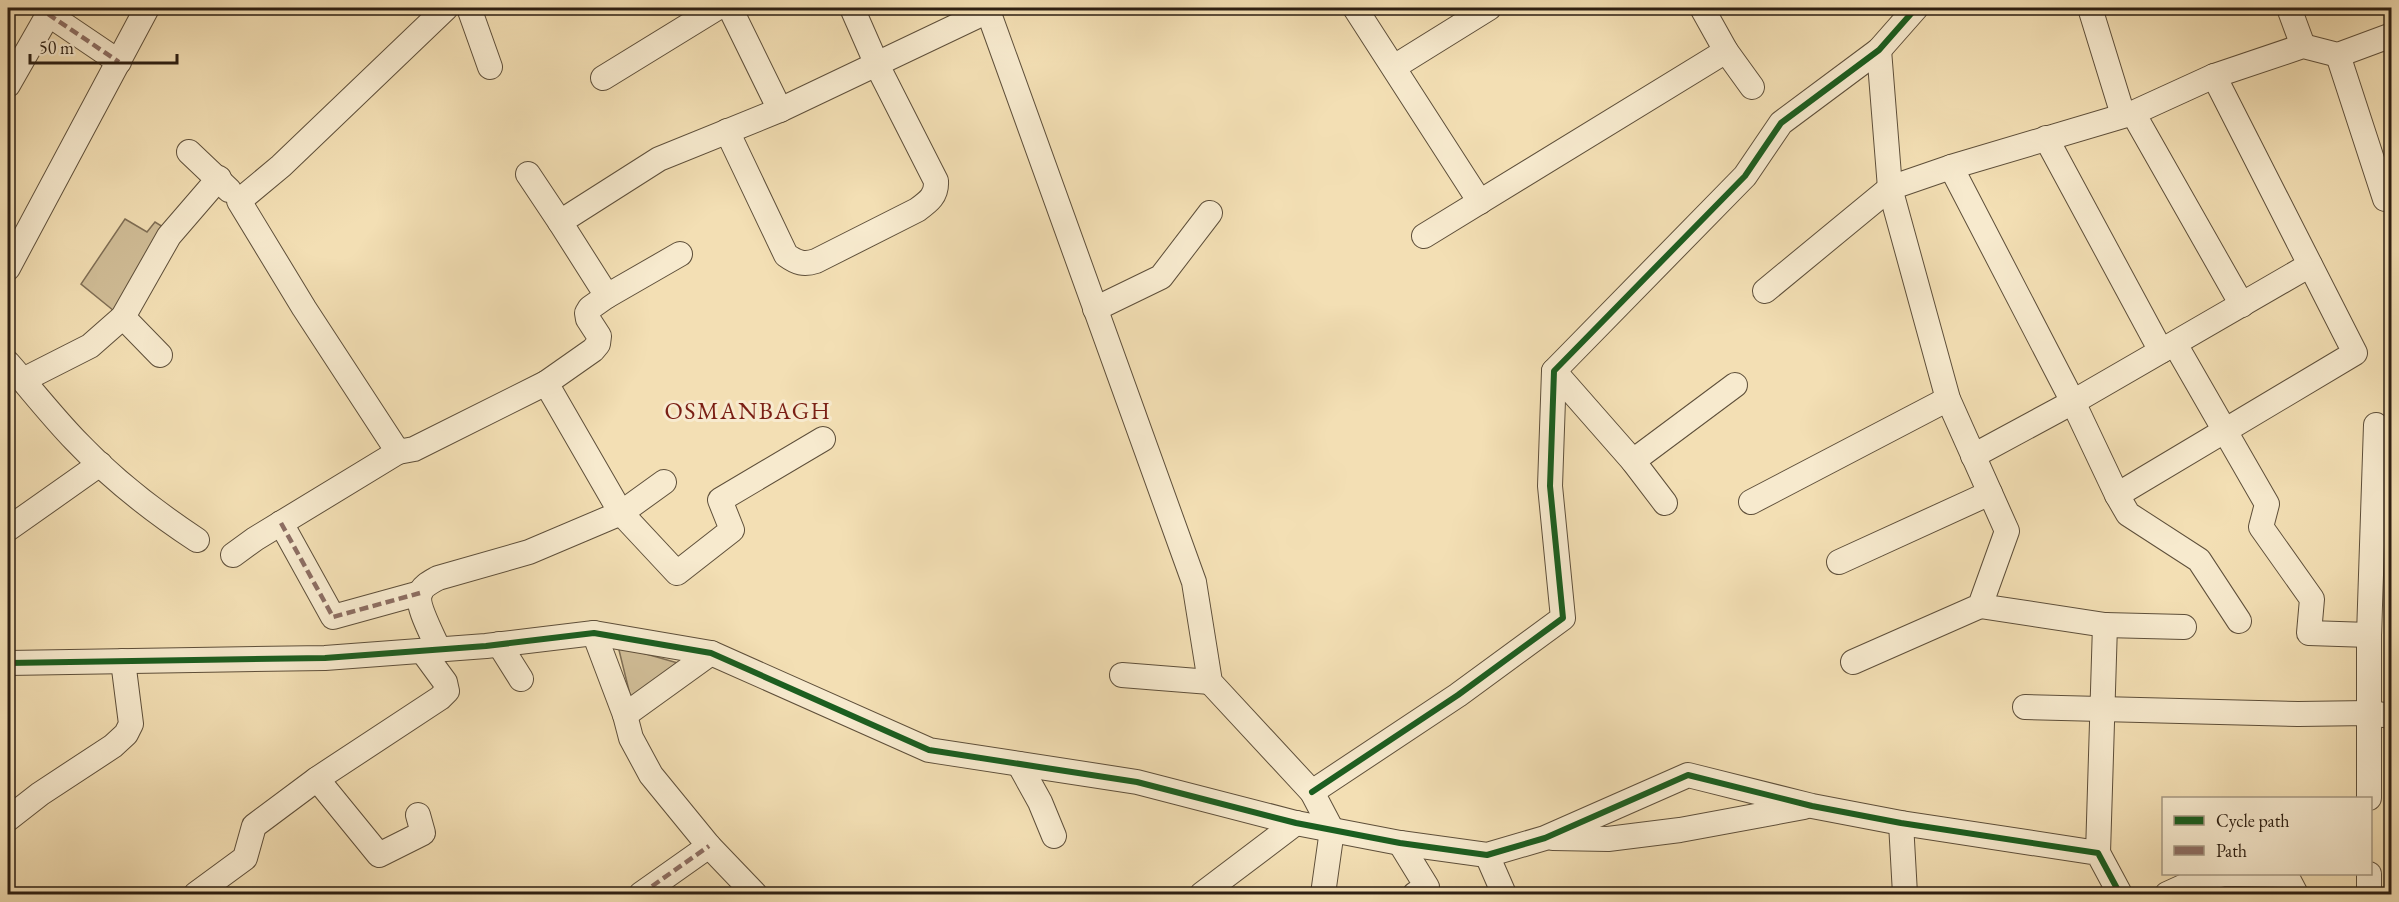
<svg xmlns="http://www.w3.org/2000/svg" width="2399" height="902" font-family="'EB Garamond',serif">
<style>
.green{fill:#d1be98;stroke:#7f6e55;stroke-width:1.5}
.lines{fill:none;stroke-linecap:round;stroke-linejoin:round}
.minor-casing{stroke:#5e4f3a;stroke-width:26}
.minor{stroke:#f7eace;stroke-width:24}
.quiet{stroke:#8d6e63;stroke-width:4.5;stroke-dasharray:9 4.5;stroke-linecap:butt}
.cycleway-casing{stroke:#f7eace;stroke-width:10}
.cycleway{stroke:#1b5e20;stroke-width:6}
.labels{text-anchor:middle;stroke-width:6;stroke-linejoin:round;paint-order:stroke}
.neighbourhood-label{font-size:24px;letter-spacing:1.5px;fill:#7a1f14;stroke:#f7eace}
</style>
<rect width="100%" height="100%" fill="#f3dfb4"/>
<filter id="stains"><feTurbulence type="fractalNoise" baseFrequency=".00333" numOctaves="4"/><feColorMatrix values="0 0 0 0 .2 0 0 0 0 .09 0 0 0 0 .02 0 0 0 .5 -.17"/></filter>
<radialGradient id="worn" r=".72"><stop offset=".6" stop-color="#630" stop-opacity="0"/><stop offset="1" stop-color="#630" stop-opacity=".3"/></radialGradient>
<g class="green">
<polygon points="125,219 147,232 155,222 168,230 114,311 81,284"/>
<polygon points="618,646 699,669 635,715"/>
</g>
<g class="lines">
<g class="minor-casing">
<g id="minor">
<polyline points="446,8 281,166 239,201 304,308 398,452 414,449 546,383 621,513 664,482"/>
<polyline points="469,8 490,67"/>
<polyline points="730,8 780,110"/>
<polyline points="987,8 1194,582 1210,682 1312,792 1332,830 1323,894"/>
<polyline points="1355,8 1480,202"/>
<polyline points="1702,8 1726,51 1752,87"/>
<polyline points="2090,8 2123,115"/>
<polyline points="2289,8 2303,46"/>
<polyline points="48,14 119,62"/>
<polyline points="2338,55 2385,199"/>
<polyline points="1394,67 1489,8"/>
<polyline points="603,78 717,8"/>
<polyline points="8,85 52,8"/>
<polyline points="2133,113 2242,305"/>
<path d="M727 131 786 255C797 263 804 265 816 261L917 210C928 202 937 196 936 181L877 65 852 8"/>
<polyline points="2046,138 2161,351"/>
<polyline points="189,152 229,190"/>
<polyline points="1951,167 2073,402 2117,495 2128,514 2199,560 2239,621"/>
<polyline points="528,174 560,222"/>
<polyline points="1424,236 1726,51"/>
<polyline points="8,268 147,8"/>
<polyline points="1765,291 1890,188 1951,167 2133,113 2214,76 2303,46 2338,55 2392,35"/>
<polyline points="607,296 680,254"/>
<polyline points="1095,309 1161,277 1210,213"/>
<polyline points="123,317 160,355"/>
<polyline points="2175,344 2267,504 2261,527 2312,599 2309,633 2369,635"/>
<path d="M8 363C30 388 51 415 75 440 111 478 153 511 197 540"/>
<polyline points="1554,371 1633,461 1665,503"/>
<polyline points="23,380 90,346 123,317 169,236 219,178"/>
<polyline points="546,383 593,350 598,344 599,336 588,319 587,313 590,308 607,296 560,222 659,159 780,110 988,11"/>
<polyline points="1973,456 2073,402 2310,265"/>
<polyline points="1633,461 1735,385"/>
<polyline points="2117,495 2355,353 2214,76"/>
<polyline points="1751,502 1948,399"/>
<polyline points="281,523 333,617 420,593"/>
<polyline points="8,529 100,464"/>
<polyline points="233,555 255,539 398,452"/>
<polyline points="1839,562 1990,493"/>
<polyline points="1980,606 2105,625 2184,627"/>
<polyline points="594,633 625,715 631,738 651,775 709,846 755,894"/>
<polyline points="499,644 521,679"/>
<path d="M438 648C433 636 416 605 420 594 422 586 431 582 438 578L529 552 621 513 677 573 732 530 720 500 823 439"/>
<polyline points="1853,662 1980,606 2007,531 1948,399 1890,188 1879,50"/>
<polyline points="8,663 325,658 486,646 594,633 711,653 929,750 1137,782 1296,823 1400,843 1487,855 1545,838 1688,775 1812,806 1901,823 2098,853 2120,894"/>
<polyline points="1122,675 1210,682"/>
<polyline points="2025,707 2298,714 2369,713 2392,716"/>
<polyline points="625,715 711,653"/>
<polyline points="1019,764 1040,802 1054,836"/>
<polyline points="317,779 379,855 423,833 418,815"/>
<polyline points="1312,792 1458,695 1563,618 1550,486 1554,371 1745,176 1781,123 1879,50 1916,8"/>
<polyline points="2369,798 2369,635 2376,425"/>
<polyline points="8,819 40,794 113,746 126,734 131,724 123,661"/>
<polyline points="1901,823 1905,894"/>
<polyline points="1553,838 1608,839 1680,830 1804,807"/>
<polyline points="1400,843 1427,887 1415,894"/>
<polyline points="2098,853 2105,625"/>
<polyline points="1487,855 1504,894"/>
<polyline points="196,894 245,858 254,826 317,779 440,698 447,691 445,682 423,652"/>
<polyline points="641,894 709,846"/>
<polyline points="1202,894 1296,823"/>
<polyline points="2167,894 2200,879 2225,874 2286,875 2296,894"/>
<polyline points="2369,894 2369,874"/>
</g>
</g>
<use href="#minor" class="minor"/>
<g class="quiet">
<polyline points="48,14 119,62"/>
<polyline points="281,523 333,617 420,593"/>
<polyline points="641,894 709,846"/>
</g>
<g class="cycleway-casing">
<g id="cycleway">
<polyline points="8,663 325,658 486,646 594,633 711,653 929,750 1137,782 1296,823 1400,843 1487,855 1545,838 1688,775 1812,806 1901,823 2098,853 2120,894"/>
<polyline points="1312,792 1458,695 1563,618 1550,486 1554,371 1745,176 1781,123 1879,50 1916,8"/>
</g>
</g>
<use href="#cycleway" class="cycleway"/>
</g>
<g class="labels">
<g class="neighbourhood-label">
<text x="748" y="419">OSMANBAGH</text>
</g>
</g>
<rect width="2399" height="902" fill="none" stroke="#f3dfb4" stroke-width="30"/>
<rect x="9" y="9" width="2381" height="884" fill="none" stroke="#2d1f12" stroke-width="3"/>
<rect x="15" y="15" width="2369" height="872" fill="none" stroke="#2d1f12" stroke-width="1.5"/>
<rect x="2162" y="797" width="210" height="78" fill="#f7eace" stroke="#a69983" stroke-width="1.5"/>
<rect x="2174" y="816" width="30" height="9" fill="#1b5e20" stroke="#a69983" stroke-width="1.5"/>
<text x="2216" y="827" font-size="18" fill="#2d1f12">Cycle path</text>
<rect x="2174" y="846" width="30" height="9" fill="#8d6e63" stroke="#a69983" stroke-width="1.5"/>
<text x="2216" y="857" font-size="18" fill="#2d1f12">Path</text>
<path d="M30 54v9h147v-9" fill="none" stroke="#2d1f12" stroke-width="3"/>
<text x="39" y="54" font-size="18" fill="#2d1f12" stroke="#f7eace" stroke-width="4.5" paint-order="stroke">50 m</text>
<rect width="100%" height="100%" filter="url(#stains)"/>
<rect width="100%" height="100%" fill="url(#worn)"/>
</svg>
